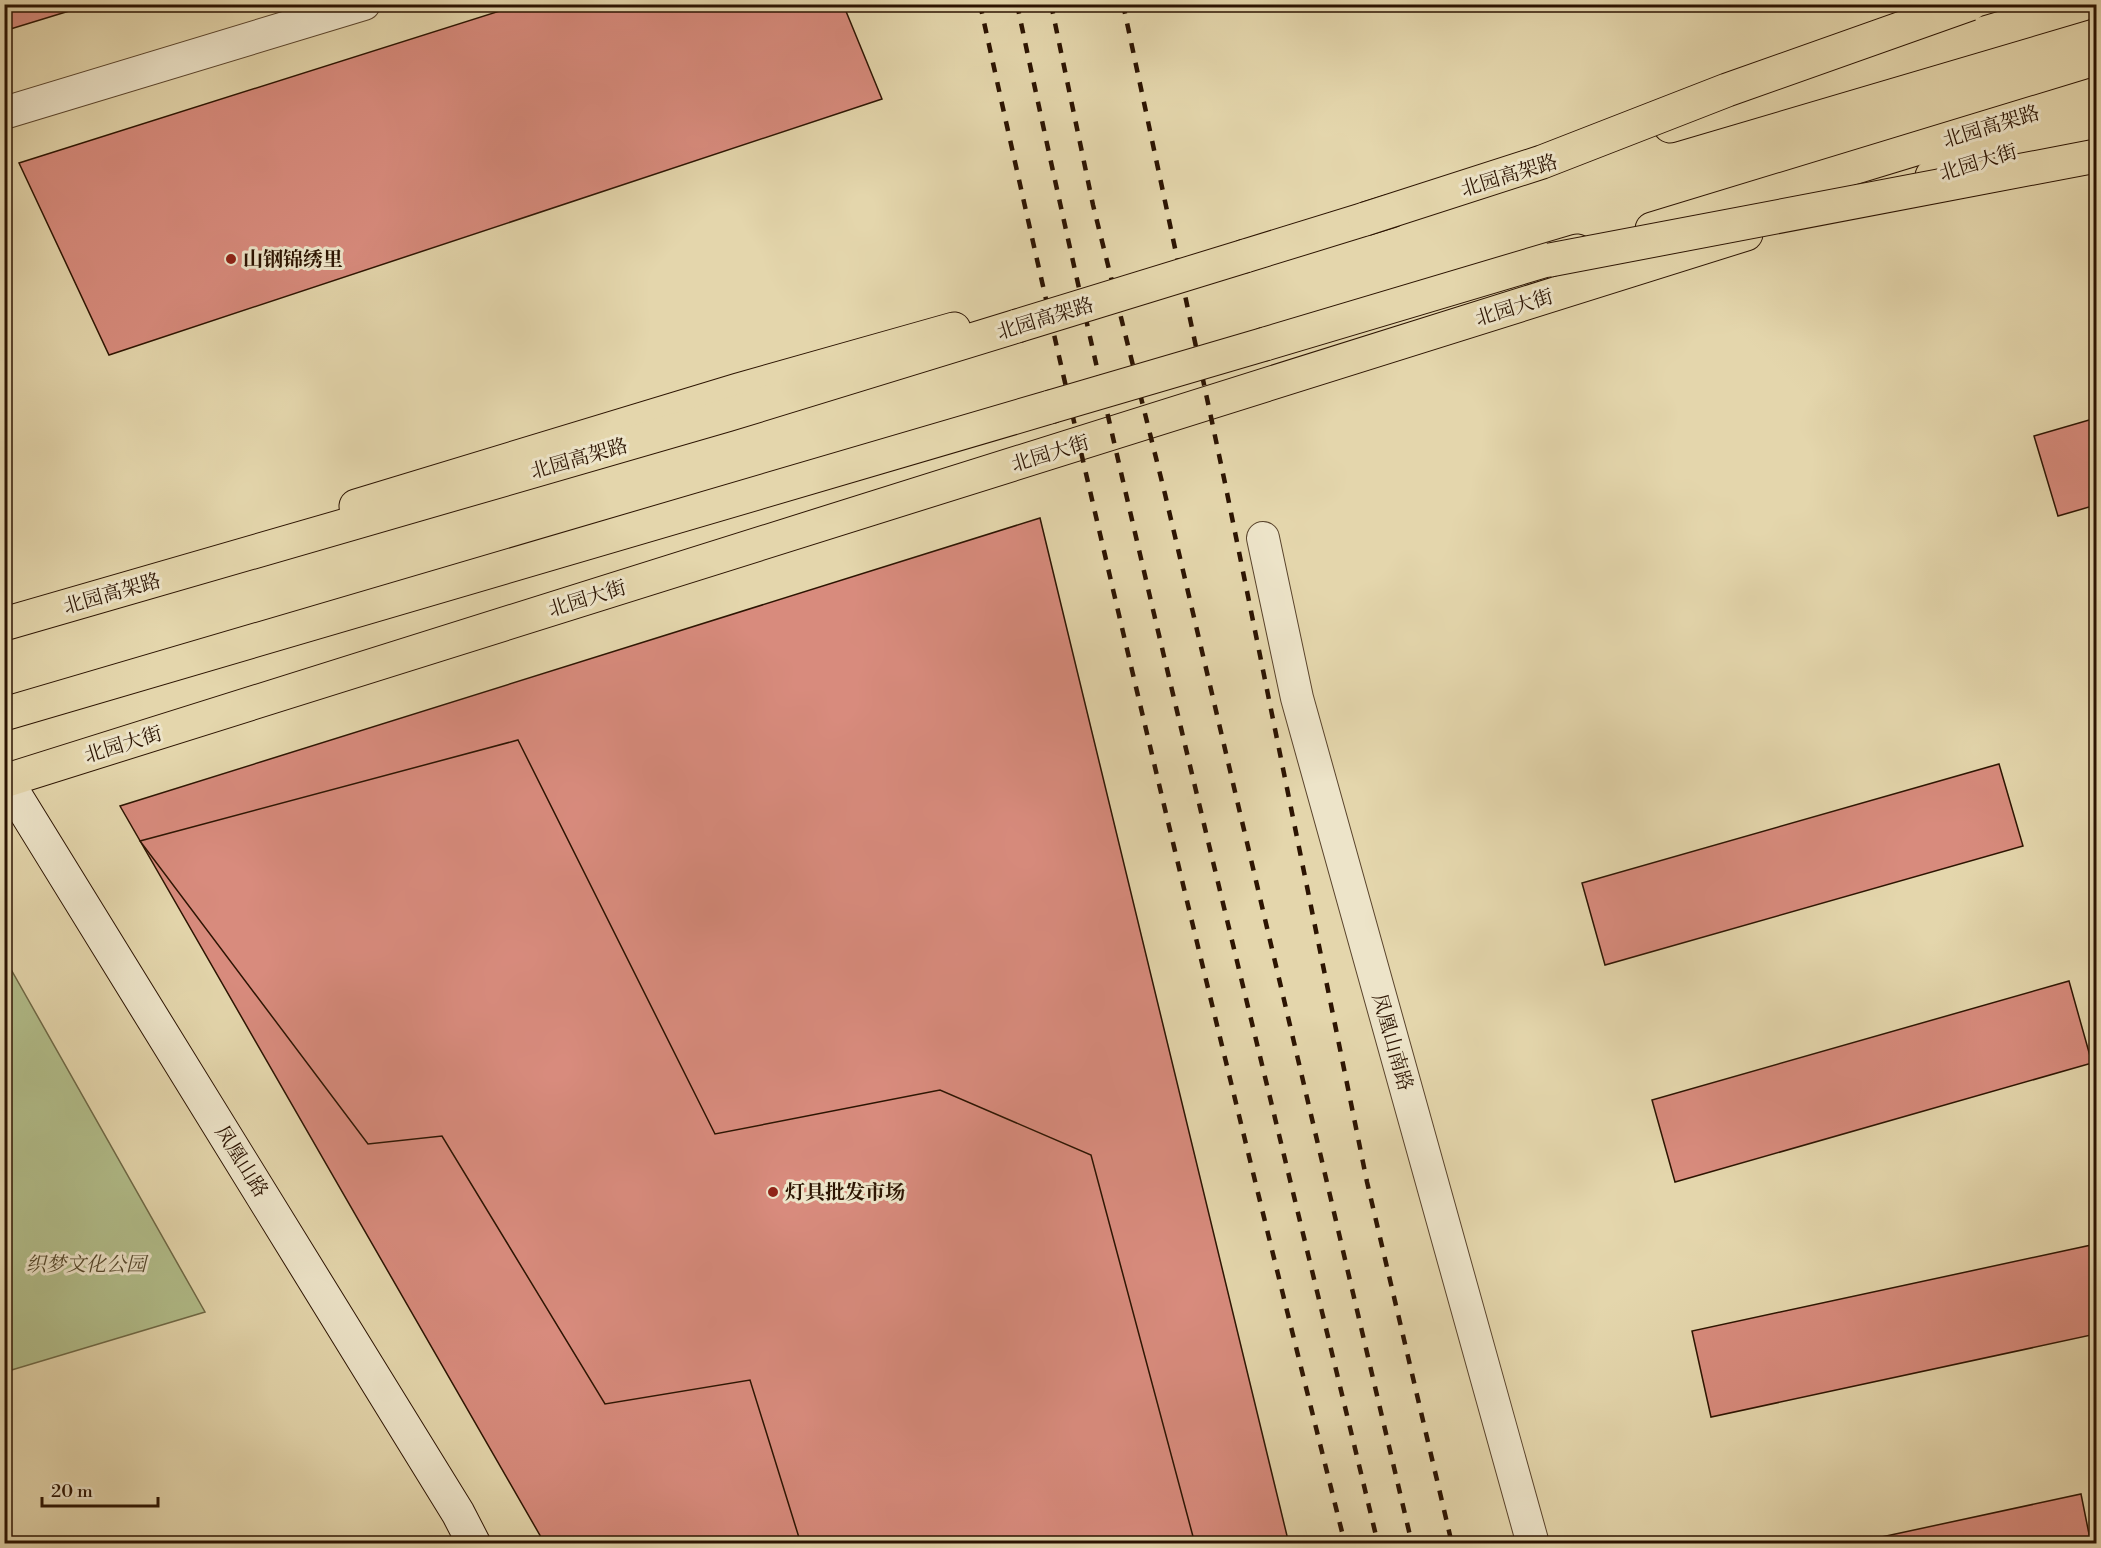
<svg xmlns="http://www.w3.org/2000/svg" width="2101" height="1548" font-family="'Libre Bodoni','Noto Serif SC',serif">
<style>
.green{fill:#b2be8b;stroke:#6f6946;stroke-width:1.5}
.building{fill:#d88b7d;stroke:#2c1402;stroke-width:1.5}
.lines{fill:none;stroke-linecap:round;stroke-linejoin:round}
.street-casing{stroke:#5a442c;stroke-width:34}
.secondary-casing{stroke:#2c1402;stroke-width:35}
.primary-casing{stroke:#2c1402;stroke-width:35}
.highway-casing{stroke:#2c1402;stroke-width:35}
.street{stroke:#ede4c9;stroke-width:32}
.secondary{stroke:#ede4c9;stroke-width:33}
.primary{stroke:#e4d6ac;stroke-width:33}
.highway{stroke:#e4d6ac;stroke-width:33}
.rail{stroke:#2c1402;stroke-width:4.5;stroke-dasharray:10 10;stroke-linecap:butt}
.highway-bridge-casing{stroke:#2c1402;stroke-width:35;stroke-linecap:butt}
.highway-bridge{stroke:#e4d6ac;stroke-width:33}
.poi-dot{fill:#8f2418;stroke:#ede4c9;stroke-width:2}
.labels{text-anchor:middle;stroke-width:6;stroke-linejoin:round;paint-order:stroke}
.street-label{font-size:20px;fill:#2c1402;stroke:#ede4c9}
.poi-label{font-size:20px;font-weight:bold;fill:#2c1402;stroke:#ede4c9;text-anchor:start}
.park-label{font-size:20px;font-style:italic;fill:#54472b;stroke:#ede4c9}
</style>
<rect width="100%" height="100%" fill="#e4d6ac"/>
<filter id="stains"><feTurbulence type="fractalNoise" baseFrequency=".00333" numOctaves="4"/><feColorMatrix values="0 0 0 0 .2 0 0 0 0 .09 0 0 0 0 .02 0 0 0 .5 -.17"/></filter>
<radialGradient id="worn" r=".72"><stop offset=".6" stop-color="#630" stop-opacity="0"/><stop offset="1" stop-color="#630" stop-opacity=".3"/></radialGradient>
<polygon class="green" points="4,957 205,1312 5,1372 4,1372"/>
<g class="building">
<polygon points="4,4 92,4 4,31"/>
<polygon points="522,4 843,4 882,99 109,355 19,163"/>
<polygon points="2096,418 2096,505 2058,516 2034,436"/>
<polygon points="1040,518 1289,1544 545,1544 120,806"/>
<polygon points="518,740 715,1134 940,1090 1091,1155 1195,1544 801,1544 750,1380 605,1404 442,1136 368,1144 140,841"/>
<polygon points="1999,764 2023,846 1605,965 1582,883"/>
<polygon points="2069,981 2092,1063 1675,1182 1652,1100"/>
<polygon points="2096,1244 2096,1334 1711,1417 1692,1331"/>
<polygon points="2081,1494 2091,1544 1849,1544"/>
</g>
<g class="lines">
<g class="street-casing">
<g id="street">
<polyline points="4,113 364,4"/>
<polyline points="1263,538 1297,698 1533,1544"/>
</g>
</g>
<g class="secondary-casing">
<polyline id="secondary" points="4,777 458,1513 474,1544"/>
</g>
<g class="primary-casing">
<g id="primary">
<polyline points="1932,176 2096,126"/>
<polyline points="356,506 738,390 954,329"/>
<polyline points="4,781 1746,234"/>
</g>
</g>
<g class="highway-casing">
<g id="highway">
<polyline points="1670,126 2083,4"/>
<polyline points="1652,229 2096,94"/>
<polyline points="1245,256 1391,211"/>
<polyline points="1265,344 1577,251"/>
<polyline points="4,624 727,415 1017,326"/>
<polyline points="4,714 1050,407"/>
</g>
</g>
<use href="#street" class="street"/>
<use href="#secondary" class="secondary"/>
<use href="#primary" class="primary"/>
<use href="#highway" class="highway"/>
<g class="rail">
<path d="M980 4C1093 519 1217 1032 1345 1544"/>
<path d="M1017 4C1126 520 1255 1031 1378 1544"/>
<polyline points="1051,4 1093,205 1165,494 1412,1544"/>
<polyline points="1123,4 1225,483 1367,1182 1452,1544"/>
</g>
<g class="highway-bridge-casing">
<g id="highway-bridge">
<polyline points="1365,219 1542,162 1727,90 1970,4"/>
<polyline points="1550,260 2096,156"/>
<polyline points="1017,326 1245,256"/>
<polyline points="1050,407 1265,344"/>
</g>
</g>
<use href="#highway-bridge" class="highway-bridge"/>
</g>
<g class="poi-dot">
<circle cx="231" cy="259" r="6"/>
<circle cx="773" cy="1192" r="6"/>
</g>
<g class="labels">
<g class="street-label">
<text transform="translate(1991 126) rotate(-17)" y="7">北园高架路</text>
<text transform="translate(1978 162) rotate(-17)" y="7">北园大街</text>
<text transform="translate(1509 175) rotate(-17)" y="7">北园高架路</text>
<text transform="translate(1514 307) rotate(-17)" y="7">北园大街</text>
<text transform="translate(1045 318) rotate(-17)" y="7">北园高架路</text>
<text transform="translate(1050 453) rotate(-17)" y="7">北园大街</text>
<text transform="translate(579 458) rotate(-16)" y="7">北园高架路</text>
<text transform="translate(112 593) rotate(-16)" y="7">北园高架路</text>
<text transform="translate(587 598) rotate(-17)" y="7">北园大街</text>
<text transform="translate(123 744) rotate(-17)" y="7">北园大街</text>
<text transform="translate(1393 1042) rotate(74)" y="7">凤凰山南路</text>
<text transform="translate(242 1161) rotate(58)" y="7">凤凰山路</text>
</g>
<g class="poi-label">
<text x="243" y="266">山钢锦绣里</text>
<text x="785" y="1199">灯具批发市场</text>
</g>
<g class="park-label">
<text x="86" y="1271">织梦文化公园</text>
</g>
</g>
<rect width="2101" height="1548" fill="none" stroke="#e4d6ac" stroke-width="24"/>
<rect x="6" y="6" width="2089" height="1536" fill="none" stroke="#2c1402" stroke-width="3"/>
<rect x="12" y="12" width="2077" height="1524" fill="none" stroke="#2c1402" stroke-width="1.5"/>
<path d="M42 1497v9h116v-9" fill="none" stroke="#2c1402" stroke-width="3"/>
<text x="51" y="1497" font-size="18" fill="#2c1402" stroke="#ede4c9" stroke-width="4.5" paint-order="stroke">20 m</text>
<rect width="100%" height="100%" filter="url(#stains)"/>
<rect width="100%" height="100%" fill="url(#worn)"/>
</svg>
